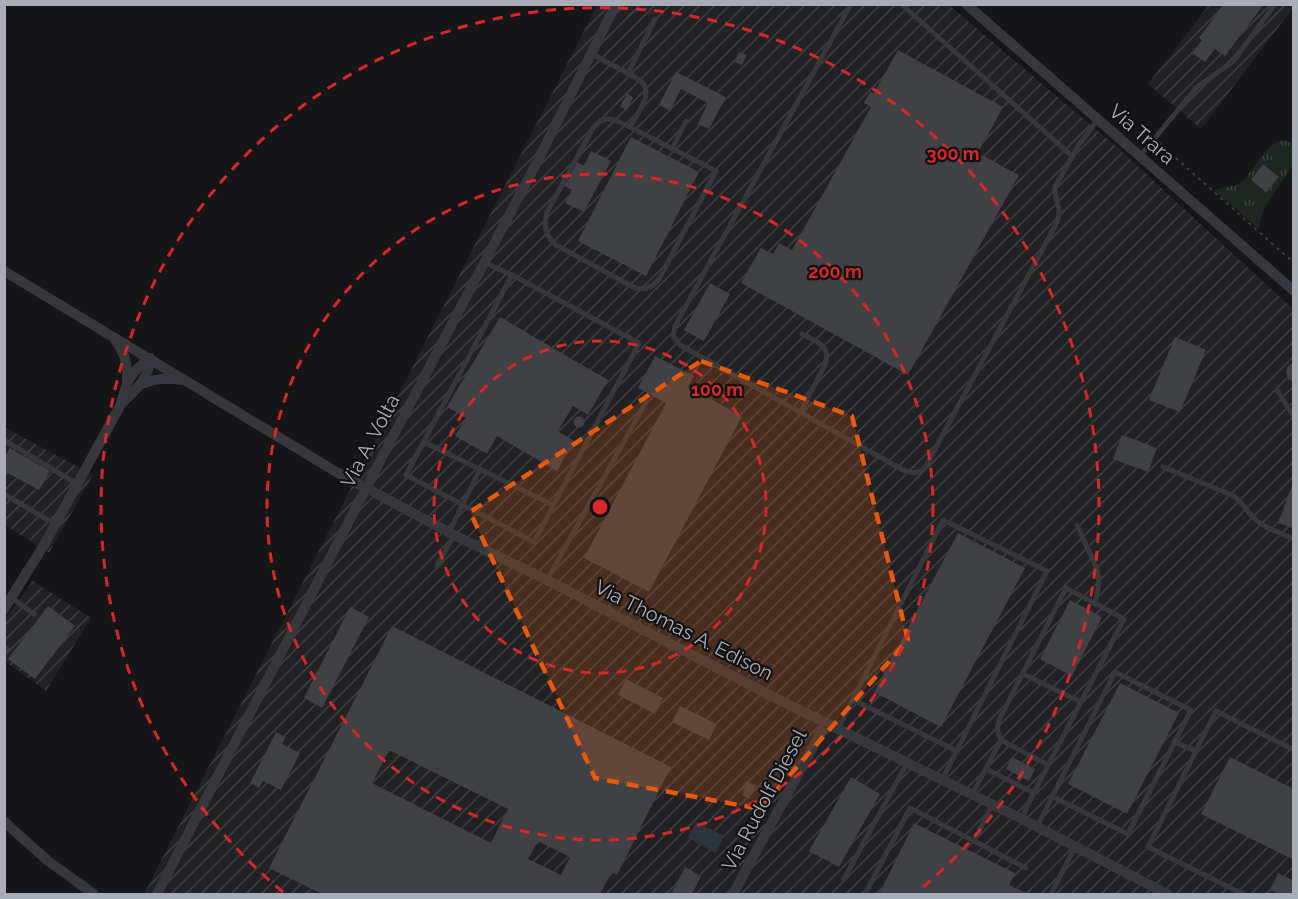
<svg xmlns="http://www.w3.org/2000/svg" width="1298" height="899" font-family="Raleway,sans-serif">
<style>
.industrial{fill:url(#industrial-furrows)}
.grass{fill:url(#grass-tufts)}
.water{fill:#2c353c}
.building{fill:#404145;fill-rule:evenodd}
.lines{fill:none;stroke-linecap:round;stroke-linejoin:round}
.path{stroke:#3d3f44;stroke-width:2;stroke-dasharray:3 4.5;stroke-linecap:butt}
.service{stroke:#37383d;stroke-width:5}
.minor{stroke:#37383d;stroke-width:10}
.marked{fill:#e8590c;fill-opacity:0.2;stroke:#e8590c;stroke-width:4.5;stroke-dasharray:12 8;stroke-linejoin:round}
.ring{fill:none;stroke:#d62828;stroke-width:3;stroke-dasharray:10 8}
.labels{text-anchor:middle;stroke-width:4.5;stroke-linejoin:round;paint-order:stroke}
.street-label{font-size:20px;fill:#a8adb8;stroke:#111113}
.centre{fill:#d62828;stroke:#111113;stroke-width:3}
.ring-label{font-size:18px;text-anchor:middle;font-weight:bold;fill:#d62828;stroke:#111113;stroke-width:4.5;stroke-linejoin:round;paint-order:stroke}
</style>
<defs>
<pattern id="industrial-furrows" width="10" height="10" patternUnits="userSpaceOnUse" patternTransform="scale(1.5)"><rect width="10" height="10" fill="#222225"/><path d="M-1 1l2-2M0 10L10 0M9 11l2-2" fill="none" stroke="#3f3f43"/></pattern>
<pattern id="grass-tufts" width="24" height="20" patternUnits="userSpaceOnUse" patternTransform="scale(1.5)"><rect width="24" height="20" fill="#1e261f"/><path d="M3 7l-1-3M5 7V3M7 7l1-3M15 17l-1-3M17 17v-4M19 17l1-3" fill="none" stroke="#3c433d"/></pattern>
</defs>
<rect width="100%" height="100%" fill="#161618"/>
<g class="industrial">
<polygon points="597,5 949,5 1118,148 1293,309 1293,894 144,894"/>
<polygon points="1209,5 1293,5 1293,8 1201,129 1148,84"/>
<polygon points="4,427 93,475 49,553 5,525"/>
<polygon points="33,581 91,618 46,691 5,661 5,619"/>
</g>
<polygon class="grass" points="1281,140 1288,141 1293,147 1293,165 1267,204 1262,214 1259,229 1214,190 1236,185 1243,181 1265,152 1272,145"/>
<polygon class="water" points="696,822 724,836 716,853 688,838"/>
<g class="building">
<polygon points="1224,4 1264,4 1225,56 1215,49 1205,62 1192,53 1202,40 1199,38"/>
<polygon points="898,50 1003,107 978,153 1019,175 908,375 741,283 761,248 773,254 779,243 792,250 871,107 864,103 870,92 874,93"/>
<polygon points="739,52 747,55 742,65 735,62"/>
<polygon points="676,72 726,97 709,129 698,124 708,103 681,89 670,111 659,105"/>
<polygon points="627,94 633,97 627,110 620,107"/>
<polygon points="631,137 699,172 646,276 578,241"/>
<polygon points="591,151 611,161 584,212 565,203 572,190 565,186 577,162 584,166"/>
<polygon points="1263,164 1279,177 1266,192 1251,180"/>
<polygon points="710,283 730,294 704,341 684,330"/>
<polygon points="500,317 608,380 588,415 573,406 558,431 574,441 557,471 497,436 487,454 455,436 466,418 447,407"/>
<polygon points="1175,337 1206,350 1180,412 1149,400"/>
<polygon points="655,356 694,376 688,387 742,416 649,592 584,558 666,403 638,388"/>
<polygon points="1294,363 1294,382 1288,379 1286,372 1288,366"/>
<circle cx="579" cy="422" r="5.5"/>
<polygon points="1122,435 1157,448 1148,472 1113,459"/>
<polygon points="10,448 50,471 39,490 4,471 4,458"/>
<polygon points="1293,483 1294,483 1294,529 1278,523"/>
<polygon points="958,533 1025,568 941,727 874,692"/>
<polygon points="1070,600 1102,617 1072,676 1040,659"/>
<polygon points="48,606 75,626 35,679 8,659"/>
<polygon points="350,607 369,617 322,708 304,698"/>
<path d="M392 626 671 767 617 875 612 872 600 894H322L269 868ZM389 750 508 809 491 843 372 783ZM538 841 570 857 561 875 528 859Z"/>
<polygon points="626,679 663,698 655,714 618,695"/>
<polygon points="1120,683 1179,713 1127,814 1068,784"/>
<polygon points="680,706 717,724 709,740 672,722"/>
<polygon points="276,732 286,737 282,744 300,753 281,790 263,781 259,788 250,783"/>
<polygon points="1012,757 1035,769 1029,781 1006,769"/>
<polygon points="1230,757 1294,789 1294,860 1201,814"/>
<polygon points="851,777 880,794 839,867 809,851"/>
<polygon points="746,781 756,786 749,799 742,795 745,790 742,789"/>
<polygon points="914,823 1015,873 1009,885 1028,894 879,894"/>
<polygon points="685,867 701,876 692,894 676,894 672,892"/>
<polygon points="1278,873 1294,881 1294,894 1280,894 1270,890"/>
</g>
<g class="lines">
<polyline class="path" points="1159,143 1294,263"/>
<g class="service">
<path d="M851 4 675 326 673 336 680 345 905 471C913 474 921 474 926 466L1055 226C1065 205 1053 204 1055 187L1078 146 1098 119"/>
<polyline points="901,4 1072,156"/>
<path d="M592 54 640 80C655 93 638 112 630 127"/>
<polyline points="628,73 655,19"/>
<path d="M607 119 615 120 630 127 716 171 659 279C653 288 645 290 635 288L556 245C545 236 543 225 547 212L593 128 600 121Z"/>
<polyline points="672,149 686,121"/>
<polyline points="1140,156 1197,87 1227,66 1235,59 1275,4"/>
<polyline points="484,262 507,273 512,275 639,343 534,542 406,475 512,275"/>
<polyline points="1277,390 1294,417"/>
<path d="M800 413 825 365C832 346 816 341 802 334"/>
<polyline points="4,440 77,484"/>
<polyline points="424,442 553,505"/>
<path d="M1163 467 1232 495C1242 501 1246 511 1255 519 1266 529 1280 533 1294 539"/>
<polyline points="4,494 55,524"/>
<polyline points="1077,525 1097,569 1099,582 1095,604"/>
<polyline points="449,532 480,469"/>
<polyline points="437,566 454,535"/>
<polyline points="547,580 646,402"/>
<polyline points="12,598 34,614"/>
<polyline points="4,647 8,650"/>
<polyline points="1023,674 1081,702"/>
<polyline points="853,700 957,751"/>
<polyline points="838,729 943,520 1047,571 942,780"/>
<polyline points="1001,740 1048,765"/>
<polyline points="1174,742 1196,751"/>
<polyline points="986,769 1034,793"/>
<polyline points="972,795 1001,740 997,729 1000,718 1066,588 1124,619 1028,804 1022,819"/>
<polyline points="1037,827 1115,672 1191,710 1128,834 1053,797"/>
<polyline points="974,841 992,805"/>
<polyline points="844,879 907,763"/>
<polyline points="865,894 910,808 1026,868"/>
<polyline points="1051,894 1075,847"/>
<polyline points="1243,894 1148,847 1216,711 1294,750"/>
</g>
<g class="minor">
<polyline points="966,4 1294,291"/>
<polyline points="4,271 338,473 454,535 547,580 779,700 1022,819 1167,894"/>
<path d="M115 340C125 353 128 365 127 381"/>
<path d="M141 384C154 379 167 377 181 380"/>
<path d="M122 403C136 389 149 380 150 358"/>
<path d="M4 609 44 545 121 404C127 380 130 373 150 358"/>
<polyline points="4,821 10,827 48,861 94,894"/>
<polyline points="157,894 366,488 537,162 616,4"/>
<polyline points="733,894 826,723"/>
</g>
</g>
<path class="marked" d="M701 361 852 416 908 640 760 809 595 778 470 512Z"/>
<g class="ring">
<circle cx="600" cy="507" r="166"/>
<circle cx="600" cy="507" r="333"/>
<path d="M283 892A499 499 0 1 1 917 892"/>
</g>
<g class="labels">
<g class="street-label">
<text transform="translate(1142 134) rotate(41)" y="7">Via Trara</text>
<text transform="translate(370 441) rotate(-62)" y="7">Via A. Volta</text>
<text transform="translate(684 630) rotate(27)" y="7">Via Thomas A. Edison</text>
<text transform="translate(764 800) rotate(-62)" y="7">Via Rudolf Diesel</text>
</g>
</g>
<circle cx="600" cy="507" r="9" class="centre"/>
<g class="ring-label">
<text x="953" y="160">300 m</text>
<text x="835" y="278">200 m</text>
<text x="717" y="396">100 m</text>
</g>
<rect width="1298" height="899" fill="none" stroke="#a8adb8" stroke-width="12"/>
</svg>
